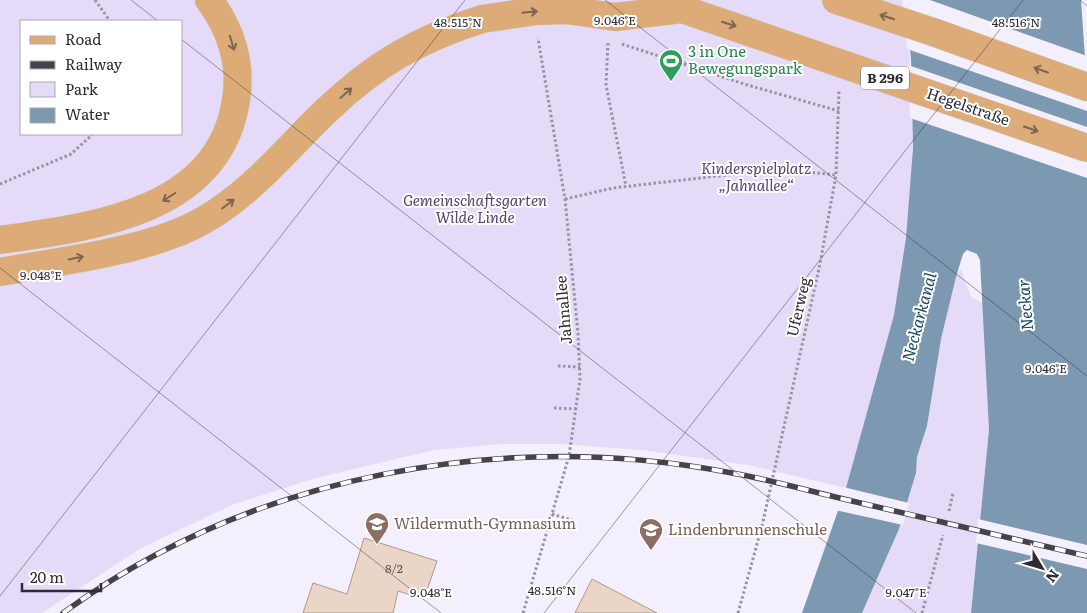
<svg xmlns="http://www.w3.org/2000/svg" width="1087" height="613" font-family="Literata,serif">
<style>
.green{fill:#e6daf9;fill-rule:evenodd}
.water{fill:#7c99b1}
.pier{fill:#f4effd}
.building{fill:#ead5c6;stroke:#ad998b}
.lines{fill:none;stroke-linecap:round;stroke-linejoin:round}
.primary-casing{stroke:#d5d5d6;stroke-width:29}
.path{stroke:#98949f;stroke-width:3;stroke-dasharray:2.5 2.5;stroke-linecap:butt}
.primary{stroke:#dcab77;stroke-width:28}
.rail-casing{stroke:#46424c;stroke-width:5.5}
.rail{stroke:#fff;stroke-width:4;stroke-dasharray:11;stroke-linecap:butt}
.primary-bridge-casing{stroke:#d5d5d6;stroke-width:29;stroke-linecap:butt}
.primary-bridge{stroke:#dcab77;stroke-width:28}
.oneway{stroke:#7d6552}
.ticks{fill:none;stroke:#2f2b34;stroke-width:1;stroke-opacity:0.45}
.labels{text-anchor:middle;stroke-width:4;stroke-linejoin:round;paint-order:stroke}
.number-label{font-size:12px;fill:#5e5658}
.shield{fill:#fff;stroke:#6d6b71;stroke-width:1}
.shield-label{font-size:14px;font-weight:bold;fill:#2f2b34}
.leisure-label{font-size:15px;fill:#27864d;stroke:#fff;text-anchor:start}
.street-label{font-size:15px;fill:#2f2b34;stroke:#fff}
.park-label{font-size:15px;font-style:italic;fill:#564270;stroke:#fff}
.education-label{font-size:15px;fill:#785e54;stroke:#fff;text-anchor:start}
.water-label{font-size:16px;font-style:italic;fill:#144467;stroke:#fff}
.ticks-label{font-size:12px;text-anchor:middle;fill:#2f2b34;stroke:#fff;stroke-width:4;stroke-linejoin:round;paint-order:stroke}
</style>
<rect width="100%" height="100%" fill="#f4effd"/>
<g class="green">
<path d="M0 0H905C915 103 918 215 894 317 880 374 862 431 846 488L748 465 642 450 561 444H502L434 450 312 479 232 505 141 548 42 613H0ZM21 21H181V134H21Z"/>
<polygon points="961,269 971,297 983,303 989,430 971,613 862,613 899,529 916,473 917,457 927,426 941,339 956,277"/>
</g>
<polygon class="water" points="905,0 1081,0 1087,87 1087,613 971,613 989,430 980,260 977,254 967,250 963,254 956,277 941,339 927,426 917,457 916,473 899,529 862,613 802,613 846,488 894,315 906,238 913,148 911,59"/>
<g class="pier">
<polygon points="902,0 930,0 1087,56 1087,111 907,49"/>
<polygon points="908,65 1087,127 1087,178 910,118"/>
<polygon points="843,487 909,503 903,525 835,510"/>
<polygon points="978,519 1087,545 1087,569 976,543"/>
</g>
<g class="building">
<polygon points="364,538 437,561 424,599 398,591 393,613 303,613 313,583 347,594"/>
<polygon points="592,579 657,613 575,613"/>
</g>
<g class="lines">
<g class="primary-casing">
<g id="primary">
<polyline points="615,17 682,9"/>
<polyline points="933,32 1087,87"/>
<path d="M0 240C92 227 219 213 236 100 242 64 231 29 209 0"/>
<path d="M0 272C61 261 151 251 204 220 253 192 287 148 327 110 375 64 419 39 482 19"/>
</g>
</g>
<g class="path">
<polyline points="95,0 110,21"/>
<polyline points="608,43 606,85 626,186"/>
<polyline points="622,44 744,84 839,111"/>
<polyline points="0,184 71,154 93,134"/>
<polyline points="565,199 613,188 779,169 836,175"/>
<polyline points="558,366 580,367"/>
<polyline points="554,408 578,409"/>
<polyline points="949,511 953,493"/>
<polyline points="552,514 575,521"/>
<polyline points="523,613 569,456 580,379 578,333 565,199 538,38"/>
<polyline points="738,613 762,526 820,264 836,175 839,91"/>
<polyline points="922,613 943,535"/>
</g>
<use href="#primary" class="primary"/>
<g class="rail-casing">
<path id="rail" d="M63 613C253 474 503 429 732 473 772 480 812 492 852 501 930 519 1009 538 1087 556"/>
</g>
<use href="#rail" class="rail"/>
<g class="primary-bridge-casing">
<g id="primary-bridge">
<polyline points="836,0 933,32"/>
<polyline points="682,9 1087,148"/>
<polyline points="482,19 537,11 566,10 615,17"/>
</g>
</g>
<use href="#primary-bridge" class="primary-bridge"/>
</g>
<defs><path id="oneway-shaft" d="M-6 0H5M1.5-3L5.5 0L1.5 3" fill="none" stroke-width="1.6" stroke-linecap="round" stroke-linejoin="round" transform="scale(1.25)"/></defs>
<g class="oneway">
<use href="#oneway-shaft" transform="translate(530 12) rotate(-6)"/>
<use href="#oneway-shaft" transform="translate(887 17) rotate(-162)"/>
<use href="#oneway-shaft" transform="translate(729 24) rotate(18)"/>
<use href="#oneway-shaft" transform="translate(232 43) rotate(73)"/>
<use href="#oneway-shaft" transform="translate(1041 70) rotate(-161)"/>
<use href="#oneway-shaft" transform="translate(346 93) rotate(-41)"/>
<use href="#oneway-shaft" transform="translate(1031 129) rotate(19)"/>
<use href="#oneway-shaft" transform="translate(169 197) rotate(148)"/>
<use href="#oneway-shaft" transform="translate(228 204) rotate(-37)"/>
<use href="#oneway-shaft" transform="translate(76 258) rotate(-11)"/>
</g>
<path class="ticks" d="M131 0 158 21M605 0 1087 376M1080 0 1087 6M181 39 916 613M0 268 441 613M0 596 465 0M544 613 1023 0"/>
<defs>
<g id="stadium-pin" transform="scale(1.25)"><path d="M0 17L-7.5 6A9.5 9.5 0 1 1 7.5 6Z" fill="#2e9e5b" stroke="#fff"/><path d="M0-5a6.5 5 0 1 0 0 10a6.5 5 0 1 0 0-10ZM-3.5-1.8h7v3.6h-7Z" fill="#fff"/></g>
<g id="school-pin" transform="scale(1.25)"><path d="M0 17L-7.5 6A9.5 9.5 0 1 1 7.5 6Z" fill="#8d6e63" stroke="#fff"/><path d="M0-5L7-2L0 1L-7-2ZM-4 1L0 2.5L4 1V4Q0 6-4 4Z" fill="#fff"/></g>
</defs>
<g fill-rule="evenodd">
<use href="#stadium-pin" x="671" y="61"/>
<use href="#school-pin" x="377" y="524"/>
<use href="#school-pin" x="651" y="530"/>
</g>
<g class="labels">
<g class="number-label">
<text x="394" y="573">8/2</text>
</g>
<rect class="shield" x="861" y="66.5" width="48" height="23" rx="4"/>
<g class="shield-label">
<text x="885" y="83">B 296</text>
</g>
<g class="leisure-label">
<text x="688" y="57">3 in One<tspan x="688" dy="17">Bewegungspark</tspan></text>
</g>
<g class="street-label">
<text transform="translate(968 107) rotate(19)" y="5">Hegelstraße</text>
<text transform="translate(799 307) rotate(-77)" y="5">Uferweg</text>
<text transform="translate(564 310) rotate(-95)" y="5">Jahnallee</text>
</g>
<g class="park-label">
<text x="756" y="174">Kinderspielplatz<tspan x="756" dy="17">„Jahnallee“</tspan></text>
<text x="475" y="206">Gemeinschaftsgarten<tspan x="475" dy="17">Wilde Linde</tspan></text>
</g>
<g class="education-label">
<text x="394" y="529">Wildermuth-Gymnasium</text>
<text x="668" y="535">Lindenbrunnenschule</text>
</g>
<g class="water-label">
<text transform="translate(1025 305) rotate(-95)" y="6">Neckar</text>
<text transform="translate(919 317) rotate(-75)" y="6">Neckarkanal</text>
</g>
</g>
<g class="ticks-label">
<text x="615" y="25">9.046°E</text>
<text x="458" y="27">48.515°N</text>
<text x="1016" y="27">48.516°N</text>
<text x="41" y="280">9.048°E</text>
<text x="1046" y="373">9.046°E</text>
<text x="552" y="595">48.516°N</text>
<text x="431" y="597">9.048°E</text>
<text x="906" y="597">9.047°E</text>
</g>
<rect x="20" y="20" width="162" height="115" fill="#ffffff" stroke="#acaaae"/>
<rect x="30" y="36" width="25" height="8" fill="#dcab77" stroke="#acaaae"/>
<text x="65" y="45" font-size="15" fill="#2f2b34">Road</text>
<rect x="30" y="61" width="25" height="8" fill="#46424c" stroke="#acaaae"/>
<text x="65" y="70" font-size="15" fill="#2f2b34">Railway</text>
<rect x="30" y="82" width="25" height="15" fill="#e6daf9" stroke="#acaaae"/>
<text x="65" y="95" font-size="15" fill="#2f2b34">Park</text>
<rect x="30" y="108" width="25" height="15" fill="#7c99b1" stroke="#acaaae"/>
<text x="65" y="120" font-size="15" fill="#2f2b34">Water</text>
<g transform="translate(1042 568) rotate(128)" stroke="#ffffff" stroke-width="4" paint-order="stroke">
<path d="M0-4L9 19L0 12L-9 19Z" fill="#2f2b34"/>
<text y="-8" font-size="14" font-weight="bold" text-anchor="middle" fill="#2f2b34">N</text>
</g>
<path d="M22 583v8h79v-8" fill="none" stroke="#2f2b34" stroke-width="2.5"/>
<text x="30" y="583" font-size="15" fill="#2f2b34" stroke="#ffffff" stroke-width="4" paint-order="stroke">20 m</text>
</svg>
